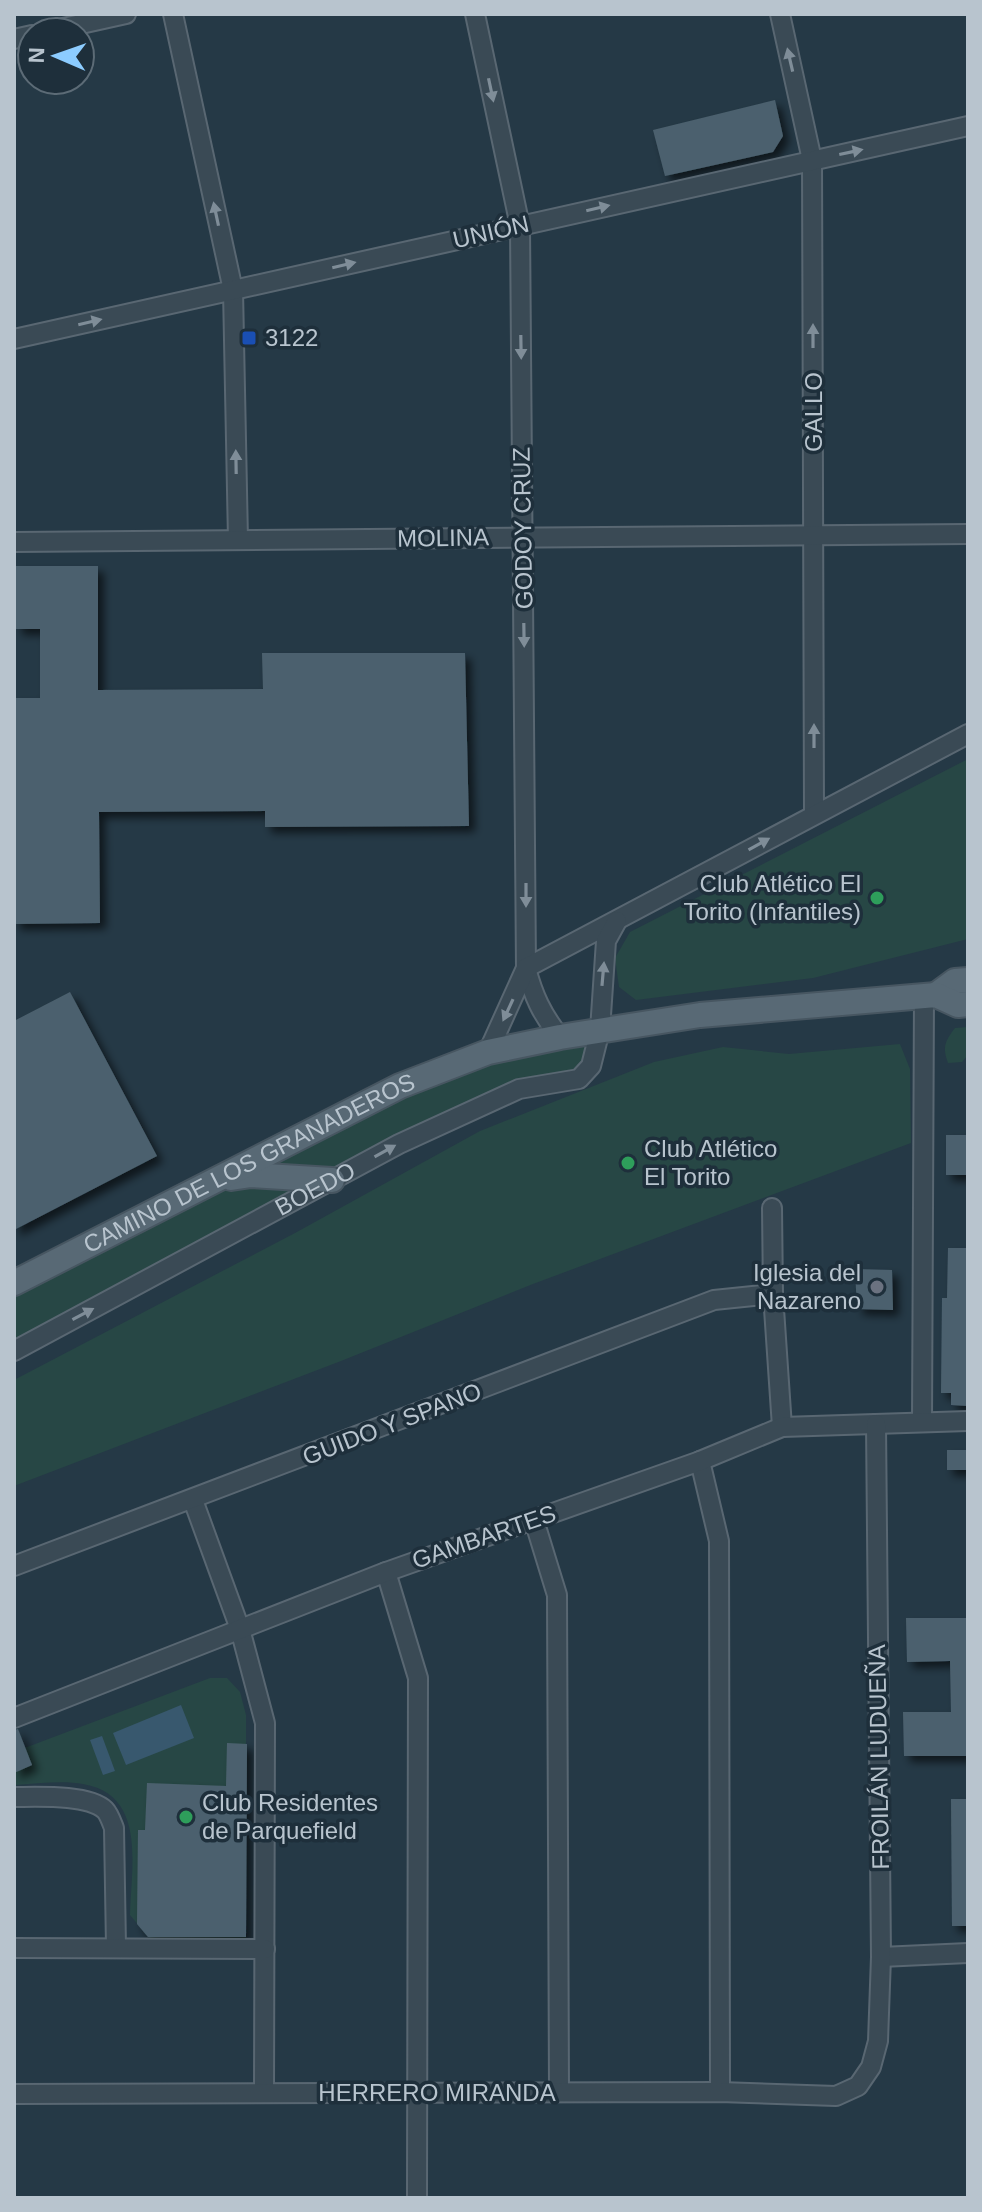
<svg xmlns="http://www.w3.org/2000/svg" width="982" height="2212" font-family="Arial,sans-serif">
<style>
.green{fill:#274745}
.water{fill:#38586e}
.building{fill:#4c616e;filter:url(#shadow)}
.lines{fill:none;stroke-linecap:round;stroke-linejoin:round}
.minor-casing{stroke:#596772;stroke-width:22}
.major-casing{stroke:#475661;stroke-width:28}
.minor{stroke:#3a4a55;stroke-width:18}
.major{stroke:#586975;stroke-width:24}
.oneway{fill:#7f8d98}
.transit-dot{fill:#1a4fb4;stroke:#1e2f3b;stroke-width:3}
.leisure-dot{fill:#2e9e5b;stroke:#1e2f3b;stroke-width:3}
.worship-dot{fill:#6b7280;stroke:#1e2f3b;stroke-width:3}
.labels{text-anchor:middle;stroke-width:7;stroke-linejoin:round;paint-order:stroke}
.street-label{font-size:24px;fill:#b8c4ce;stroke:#1e2f3b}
.poi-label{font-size:24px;fill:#b8c4ce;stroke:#1e2f3b;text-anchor:start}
</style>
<defs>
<filter id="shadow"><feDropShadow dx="6" dy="6" stdDeviation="4" flood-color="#0009"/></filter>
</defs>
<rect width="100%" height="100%" fill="#253946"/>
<g class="green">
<polygon points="968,759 968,939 813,978 636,1000 619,987 615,958 630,932"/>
<path d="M968 1027V1055L962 1062 948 1063C942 1047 945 1041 955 1028Z"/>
<polygon points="600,1030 591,1066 519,1089 14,1351 14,1283 400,1086"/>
<polygon points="900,1044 910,1069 911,1143 533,1284 341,1361 14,1486 14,1380 295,1233 480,1131 654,1062 723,1047 789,1054"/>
<path d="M210 1678H227L240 1692 246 1715V1941L151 1940 130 1915C131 1866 147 1795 83 1784 62 1780 36 1784 14 1785V1752Z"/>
</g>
<g class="water">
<polygon points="181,1705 194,1738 126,1765 113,1733"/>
<polygon points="102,1736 115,1771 103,1775 90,1740"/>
</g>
<g class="building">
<polygon points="775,100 783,136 773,152 665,176 653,130"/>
<polygon points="16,566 98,566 98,690 263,689 262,653 465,653 469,826 265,827 265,811 99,812 100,923 14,924 14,698 40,698 40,629 16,629"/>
<polygon points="70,992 157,1156 14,1230 14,1021"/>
<rect x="946" y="1135" width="22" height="40"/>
<polygon points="948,1248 968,1248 968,1406 951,1405 951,1393 941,1393 942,1298 947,1298"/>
<polygon points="855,1269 892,1270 893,1310 857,1309"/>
<rect x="947" y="1450" width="21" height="20"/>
<polygon points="906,1618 968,1618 968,1756 904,1756 903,1712 951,1712 950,1661 907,1662"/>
<polygon points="18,1729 32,1765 14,1773 14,1730"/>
<polygon points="227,1743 247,1744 246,1937 148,1937 137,1924 138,1830 145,1830 147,1783 226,1786"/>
<polygon points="951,1799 968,1799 968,1926 952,1926"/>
</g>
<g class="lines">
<g class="minor-casing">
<g id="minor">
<polyline points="173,14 233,290 238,540"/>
<path d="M475 14 520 226 526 968C533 995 542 1015 560 1037"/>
<polyline points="780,14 812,160 814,814"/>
<polyline points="45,32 126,14"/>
<polyline points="14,39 32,35"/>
<polyline points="14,339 968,126"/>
<polyline points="14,542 968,534"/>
<polyline points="488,1052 526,968 968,734"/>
<polyline points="772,1208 773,1294 782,1427"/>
<path id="s1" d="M14 1351 399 1144 519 1089 579 1079 591 1066 600 1030 606 941 617 921"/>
<polyline points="922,1422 924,996"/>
<polyline points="700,1461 719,1541 720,2092"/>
<polyline points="193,1500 240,1629 265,1723 264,2093"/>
<polyline points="534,1520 557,1595 559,2092"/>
<polyline points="14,1566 714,1300 773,1294"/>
<polyline points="386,1572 418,1678 417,2198"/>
<polyline points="14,1718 386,1572 700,1461 782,1427 968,1421"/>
<path d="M14 1797C36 1797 88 1794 105 1810 109 1814 112 1823 114 1828L116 1947"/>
<polyline points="14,1948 265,1949"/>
<polyline points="881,1957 968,1953"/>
<polyline points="14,2094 720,2092 836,2096 858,2086 871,2067 878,2041 881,1957 876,1424"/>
</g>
</g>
<g class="major-casing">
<g id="major">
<polyline points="936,995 955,981 968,980"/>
<polyline points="231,1178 251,1175 332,1180"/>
<path id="s2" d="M14 1283 400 1086 488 1052 560 1037 700 1015 936 995 958 1005 968 1004"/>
</g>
</g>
<use href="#minor" class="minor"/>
<use href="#major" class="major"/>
</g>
<defs><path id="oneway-solid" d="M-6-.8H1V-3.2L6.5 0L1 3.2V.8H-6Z" transform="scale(2)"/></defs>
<g class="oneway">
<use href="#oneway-solid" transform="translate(790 60) rotate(-103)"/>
<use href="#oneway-solid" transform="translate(491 90) rotate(78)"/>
<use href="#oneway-solid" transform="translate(851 152) rotate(-12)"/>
<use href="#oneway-solid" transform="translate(598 208) rotate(-13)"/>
<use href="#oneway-solid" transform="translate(216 214) rotate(-102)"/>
<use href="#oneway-solid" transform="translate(344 265) rotate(-13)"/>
<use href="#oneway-solid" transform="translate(90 322) rotate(-13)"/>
<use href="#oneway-solid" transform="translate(813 336) rotate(-90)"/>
<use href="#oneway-solid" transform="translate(521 347) rotate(89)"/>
<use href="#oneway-solid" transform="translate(236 462) rotate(-91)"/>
<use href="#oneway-solid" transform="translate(524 635) rotate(89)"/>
<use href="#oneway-solid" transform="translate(814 736) rotate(-90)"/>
<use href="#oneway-solid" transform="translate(759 844) rotate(-29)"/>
<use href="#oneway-solid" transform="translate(526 895) rotate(90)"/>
<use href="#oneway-solid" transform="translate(603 974) rotate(-85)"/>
<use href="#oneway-solid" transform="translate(508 1010) rotate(115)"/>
<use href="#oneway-solid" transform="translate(385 1151) rotate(-29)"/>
<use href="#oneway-solid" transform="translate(83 1314) rotate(-28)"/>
</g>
<rect class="transit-dot" x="241" y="330" width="16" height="16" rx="4"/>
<g class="leisure-dot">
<circle cx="877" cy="898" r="8"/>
<circle cx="628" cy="1163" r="8"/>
<circle cx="186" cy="1817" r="8"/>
</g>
<circle class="worship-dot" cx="877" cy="1287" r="8"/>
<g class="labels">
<g class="street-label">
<text transform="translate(491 232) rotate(-13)" y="8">UNIÓN</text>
<text transform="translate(814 412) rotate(-90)" y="8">GALLO</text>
<text transform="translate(523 528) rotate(-91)" y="8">GODOY CRUZ</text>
<text transform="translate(443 538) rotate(-1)" y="8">MOLINA</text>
<text dy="8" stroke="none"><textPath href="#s2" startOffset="264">CAMINO DE LOS GRANADEROS</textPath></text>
<text dy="8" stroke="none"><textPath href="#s1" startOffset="342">BOEDO</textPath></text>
<text transform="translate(392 1424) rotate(-21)" y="8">GUIDO Y SPANO</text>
<text transform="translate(484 1537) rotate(-19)" y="8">GAMBARTES</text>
<text transform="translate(879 1757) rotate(-91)" y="8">FROILÁN LUDUEÑA</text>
<text x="437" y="2101">HERRERO MIRANDA</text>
</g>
<g class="poi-label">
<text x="265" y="346">3122</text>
<text x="861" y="892" text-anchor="end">Club Atlético El<tspan x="861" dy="28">Torito (Infantiles)</tspan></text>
<text x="644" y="1157">Club Atlético<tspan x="644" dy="28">El Torito</tspan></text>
<text x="861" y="1281" text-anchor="end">Iglesia del<tspan x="861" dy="28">Nazareno</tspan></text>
<text x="202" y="1811">Club Residentes<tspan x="202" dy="28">de Parquefield</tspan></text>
</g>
</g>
<rect width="982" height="2212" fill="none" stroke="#b8c4ce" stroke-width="32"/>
<g transform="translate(56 56) rotate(272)"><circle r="38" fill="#1e2f3b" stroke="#5c6b76" stroke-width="2"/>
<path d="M0-6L14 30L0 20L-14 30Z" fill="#8cccff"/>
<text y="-12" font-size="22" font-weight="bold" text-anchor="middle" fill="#b8c4ce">N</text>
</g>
</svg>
